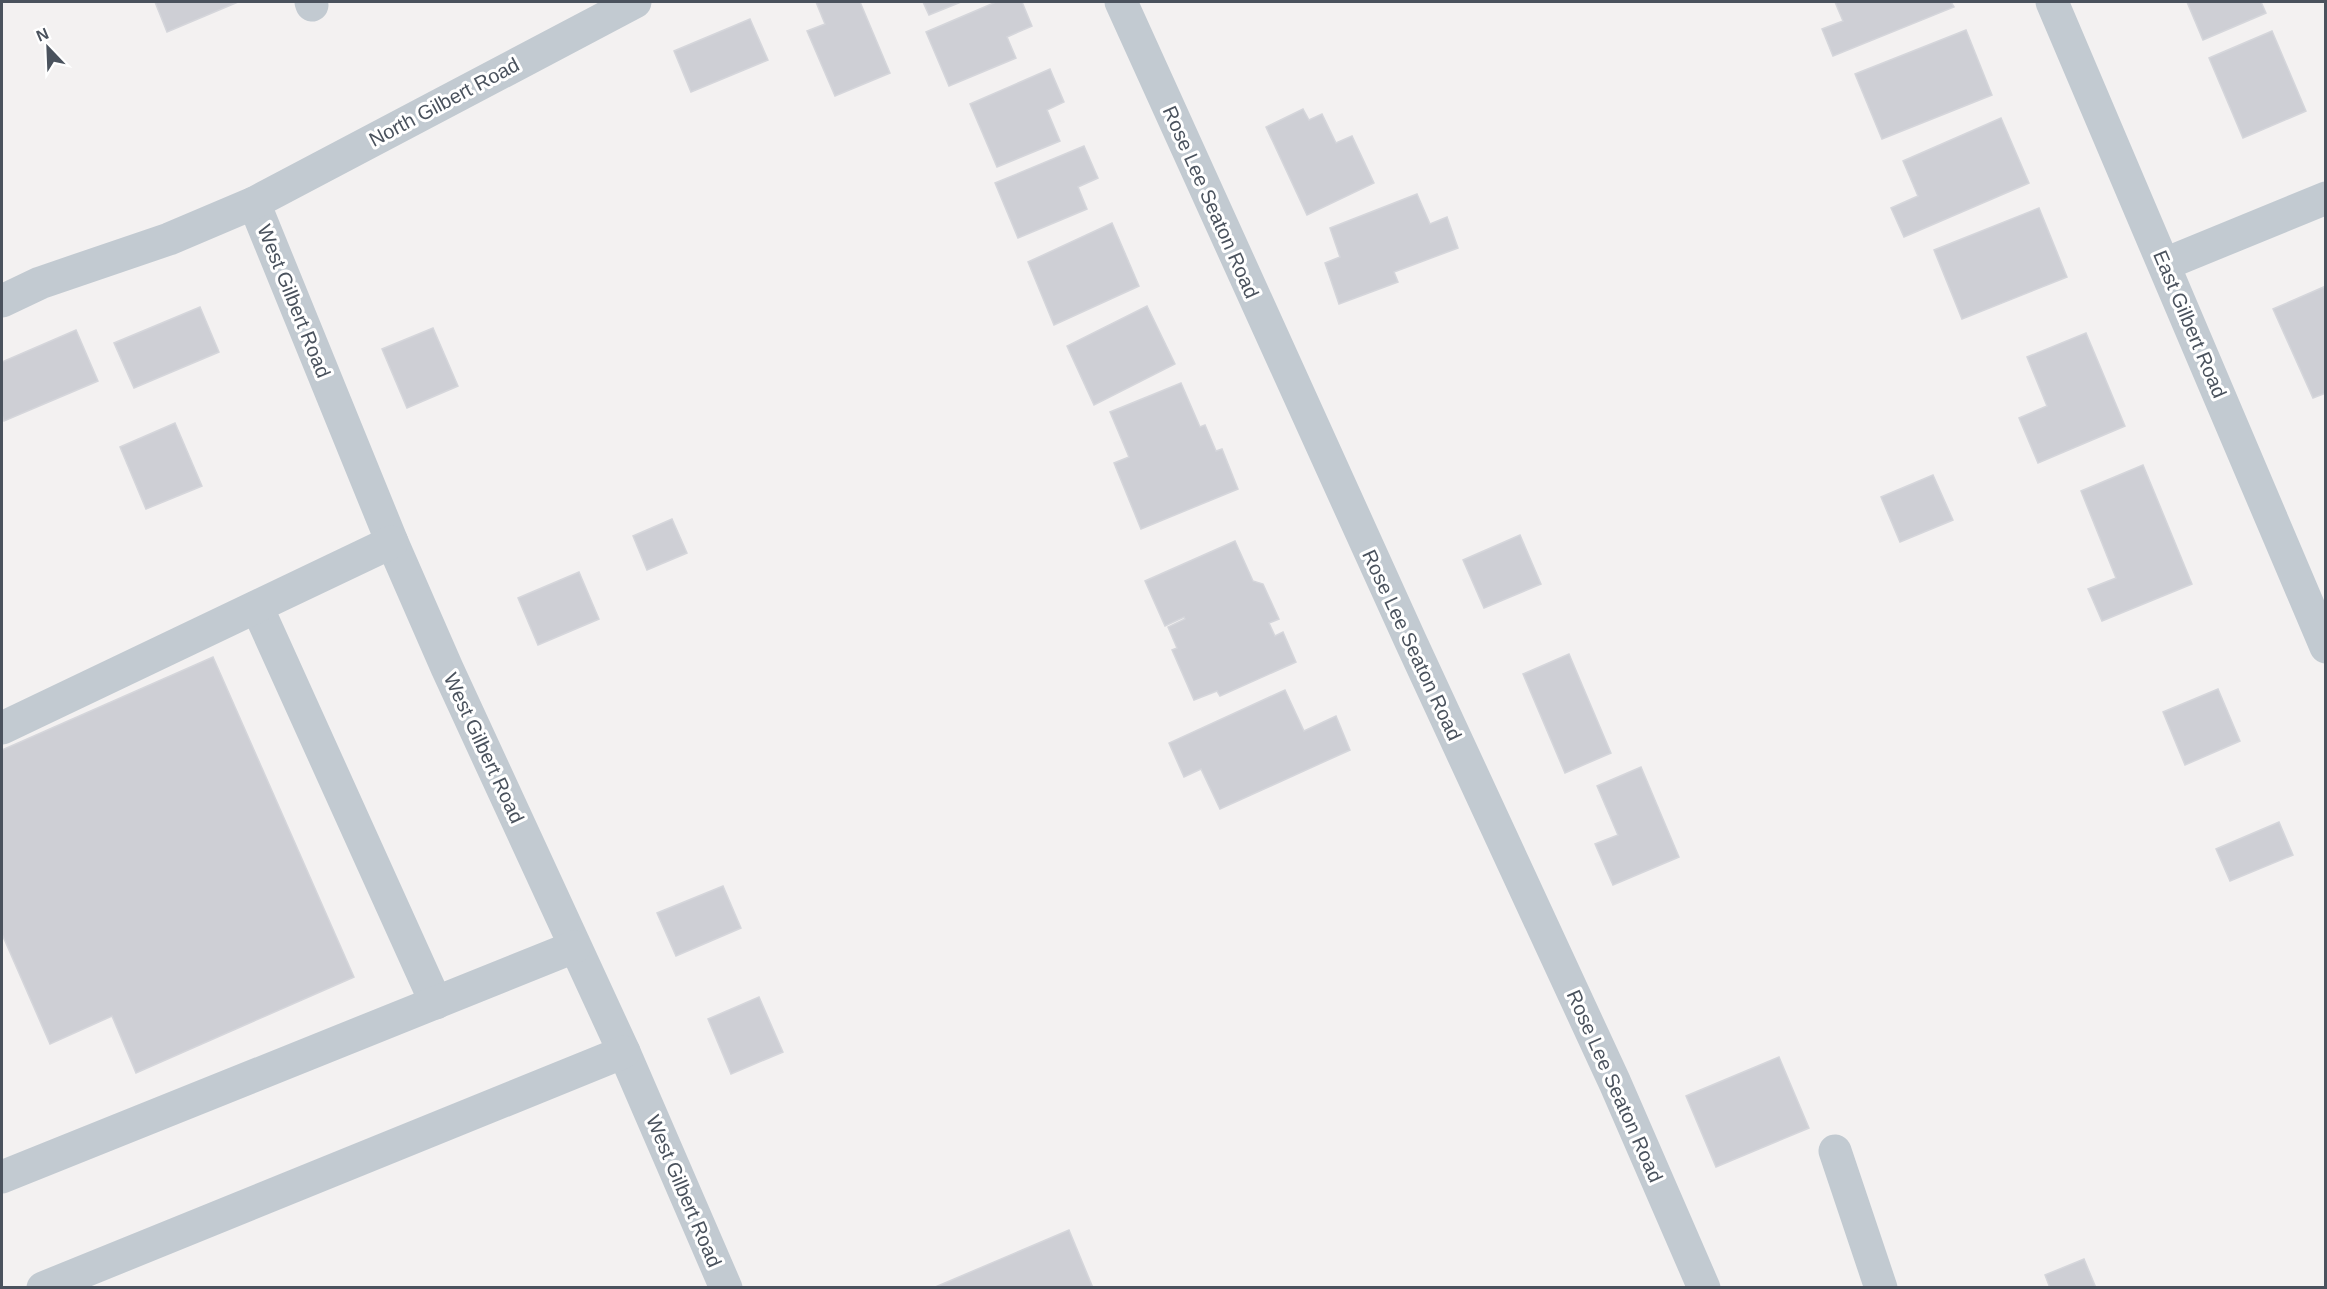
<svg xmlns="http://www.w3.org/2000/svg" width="2327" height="1289" font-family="Helvetica,sans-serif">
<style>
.building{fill:#cecfd5;stroke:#d5d6db;stroke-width:1.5}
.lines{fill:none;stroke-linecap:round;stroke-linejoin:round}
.minor{stroke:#c2cad1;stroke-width:33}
.labels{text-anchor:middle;stroke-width:6;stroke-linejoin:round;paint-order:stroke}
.street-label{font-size:20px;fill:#4a525d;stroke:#fff}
</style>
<rect width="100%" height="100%" fill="#f3f1f1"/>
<g class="building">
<polygon points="155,2 238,2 167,32"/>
<polygon points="816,2 860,2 890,73 835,96 807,31 825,24"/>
<polygon points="923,2 961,2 929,15"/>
<polygon points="996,2 1022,2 1032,26 1007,37 1016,58 949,86 926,32"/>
<polygon points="1835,2 1951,2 1954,7 1833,56 1822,29 1843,21"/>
<polygon points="2187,2 2261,2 2266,13 2203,40"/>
<polygon points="750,19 768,60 691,92 674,51"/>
<polygon points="1966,30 1992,95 1882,139 1855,74"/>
<polygon points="2272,31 2306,111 2243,138 2209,58"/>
<polygon points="1050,69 1064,102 1047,110 1060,141 997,167 970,104"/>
<polygon points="1303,109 1309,120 1322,114 1336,143 1352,136 1374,183 1307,215 1266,127"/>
<polygon points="2001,118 2029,183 1904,237 1891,208 1918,196 1903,161"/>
<polygon points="1084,146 1098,178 1078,187 1087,209 1018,238 995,183"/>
<polygon points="1417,194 1430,224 1447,217 1458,248 1394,272 1398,282 1339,304 1325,263 1340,257 1330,228"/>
<polygon points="2039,208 2067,277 1962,319 1934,250"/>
<polygon points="1112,223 1139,286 1054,325 1028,262"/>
<polygon points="2326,286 2326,393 2313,398 2273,309"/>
<polygon points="1147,306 1175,364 1094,405 1067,346"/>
<polygon points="200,307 219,352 134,388 114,343"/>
<polygon points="433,328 458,386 407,408 382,349"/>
<polygon points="76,330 98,381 4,421 2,415 2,362"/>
<polygon points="2086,333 2125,426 2038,463 2019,418 2047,406 2027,357"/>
<polygon points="1181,383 1200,427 1205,425 1216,451 1222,449 1238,489 1141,529 1114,463 1129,457 1110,412"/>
<polygon points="175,423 202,486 146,509 120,447"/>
<polygon points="2143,465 2192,584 2102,621 2088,589 2116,578 2081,491"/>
<polygon points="1933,475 1953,520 1900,542 1881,497"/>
<polygon points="672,519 687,553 647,570 633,536"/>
<polygon points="1520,535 1541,584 1484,608 1463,560"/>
<polygon points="1235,541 1253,581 1263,584 1279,619 1269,623 1275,636 1283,632 1296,662 1220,696 1217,691 1194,700 1172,650 1177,648 1168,627 1185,619 1184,617 1165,626 1145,581"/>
<polygon points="579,572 599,619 538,645 518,598"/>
<polygon points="1569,654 1611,753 1565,773 1523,674"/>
<polygon points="213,657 354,977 136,1073 112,1016 50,1044 2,934 2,750"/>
<polygon points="2218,689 2240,741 2185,765 2163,712"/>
<polygon points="1285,690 1304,731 1336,716 1350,750 1220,809 1201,769 1184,777 1169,743"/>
<polygon points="1641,767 1679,857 1613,885 1595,844 1618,835 1597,786"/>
<polygon points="2279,822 2293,855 2230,881 2216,849"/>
<polygon points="723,886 741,928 676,956 657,913"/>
<polygon points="759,997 783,1052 731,1074 708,1019"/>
<polygon points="1779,1057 1809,1128 1716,1167 1686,1096"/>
<polygon points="1069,1230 1093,1288 933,1288"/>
<polygon points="2084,1259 2096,1288 2050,1288 2045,1275"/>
</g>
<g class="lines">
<g class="minor">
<polyline points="311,2 312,5"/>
<polyline points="1121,2 1411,642 1615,1083 1704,1288"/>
<polyline points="2052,2 2326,647"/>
<polyline points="254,203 392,542 447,668 624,1052 726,1288"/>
<polyline points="2165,264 2326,198"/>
<polyline points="2,301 40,283 169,239 254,203 635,2"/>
<polyline points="257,607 436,1003"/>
<polyline points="2,728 392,542"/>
<polyline points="1835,1151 1881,1288"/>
<polyline points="2,1177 574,947"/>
<polyline points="43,1288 624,1052"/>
</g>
</g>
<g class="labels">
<g class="street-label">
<text transform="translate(444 102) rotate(-28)" y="7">North Gilbert Road</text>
<text transform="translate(1211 202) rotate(66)" y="7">Rose Lee Seaton Road</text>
<text transform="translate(294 301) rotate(68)" y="7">West Gilbert Road</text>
<text transform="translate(2190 324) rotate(67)" y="7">East Gilbert Road</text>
<text transform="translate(1412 645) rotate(65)" y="7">Rose Lee Seaton Road</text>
<text transform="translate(484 748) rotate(65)" y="7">West Gilbert Road</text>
<text transform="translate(1615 1086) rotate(66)" y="7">Rose Lee Seaton Road</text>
<text transform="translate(684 1191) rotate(67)" y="7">West Gilbert Road</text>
</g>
</g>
<rect width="2327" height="1289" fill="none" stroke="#4a525d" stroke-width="6"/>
<g transform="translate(48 48) rotate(337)" stroke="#ffffff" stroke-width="4.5" paint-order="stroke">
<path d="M0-4.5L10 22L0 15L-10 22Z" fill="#4a525d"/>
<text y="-9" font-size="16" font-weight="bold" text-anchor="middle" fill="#4a525d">N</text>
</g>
</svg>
